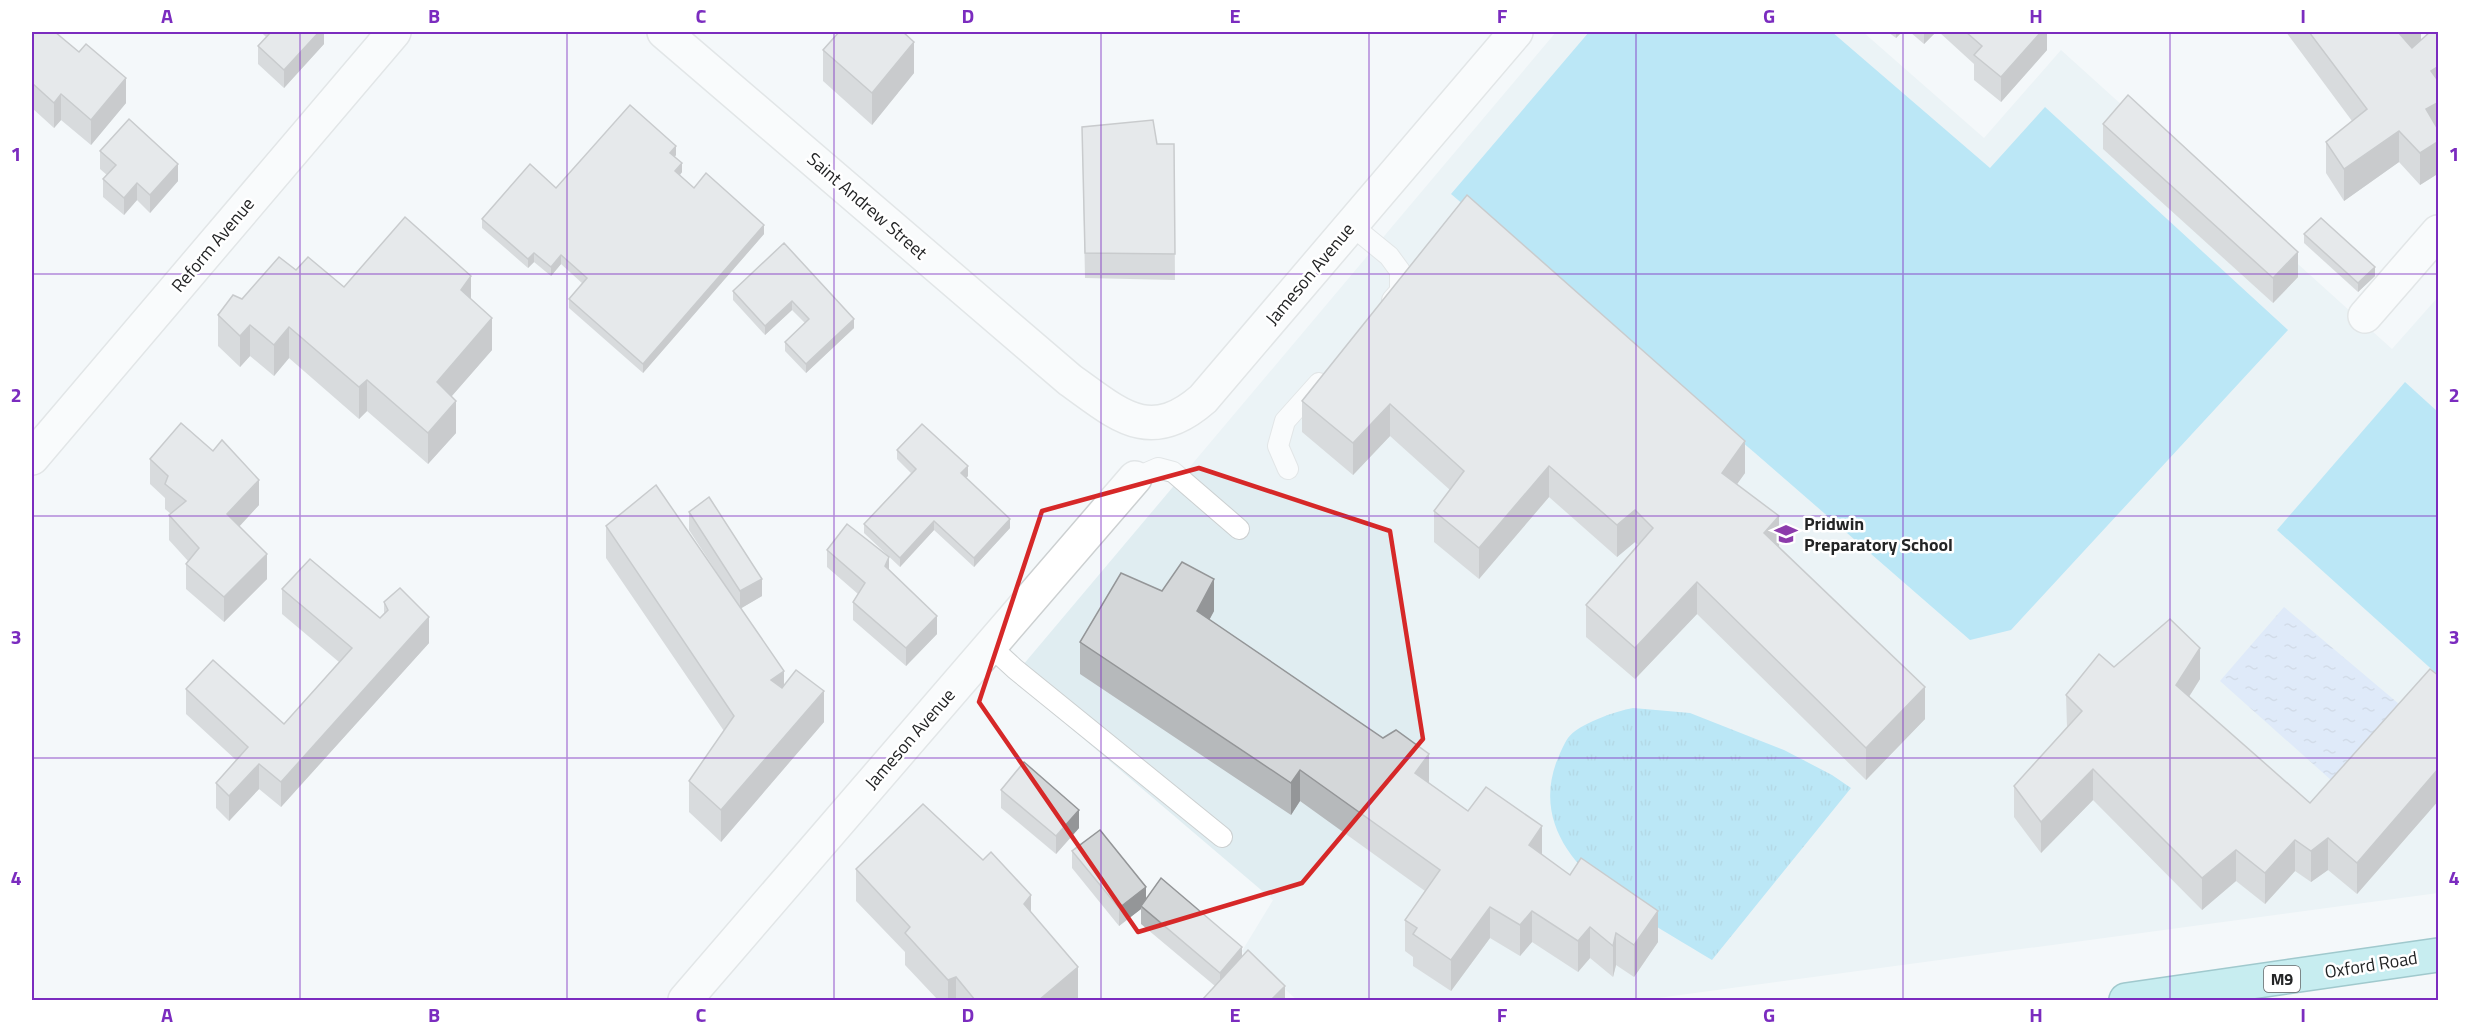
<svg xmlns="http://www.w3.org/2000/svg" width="2470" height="1032" font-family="'Titillium Web',sans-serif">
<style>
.built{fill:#e0edf1}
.grass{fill:url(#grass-tufts)}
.garden{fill:#76d2f1}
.water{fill:url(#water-ripples)}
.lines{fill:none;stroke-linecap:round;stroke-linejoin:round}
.service-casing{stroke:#ccd0d1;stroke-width:22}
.minor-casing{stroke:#ccd0d1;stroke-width:36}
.primary-casing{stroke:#3a9097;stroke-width:36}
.service{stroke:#fff;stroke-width:20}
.minor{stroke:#fff;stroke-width:33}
.primary{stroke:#90dfe5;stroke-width:33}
.wall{fill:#b6b9bb}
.shaded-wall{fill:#949698}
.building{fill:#d4d7d9;stroke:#949698;stroke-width:1.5}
.marked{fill:none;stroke:#d62828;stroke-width:4.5;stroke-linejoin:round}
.grid{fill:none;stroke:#7b2cbf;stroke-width:1.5;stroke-opacity:0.55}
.labels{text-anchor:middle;stroke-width:5;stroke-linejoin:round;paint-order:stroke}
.shield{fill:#fff;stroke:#666667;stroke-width:1.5}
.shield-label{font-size:16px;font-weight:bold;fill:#242526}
.street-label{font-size:18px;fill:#242526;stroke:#fff}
.poi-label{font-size:18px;font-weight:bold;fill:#242526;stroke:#fff;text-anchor:start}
.neatline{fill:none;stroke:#7b2cbf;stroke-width:2}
.grid-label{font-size:20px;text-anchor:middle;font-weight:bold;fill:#7b2cbf}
</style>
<defs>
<pattern id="grass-tufts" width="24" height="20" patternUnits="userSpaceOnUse" patternTransform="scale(1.5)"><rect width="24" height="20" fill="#76d2f1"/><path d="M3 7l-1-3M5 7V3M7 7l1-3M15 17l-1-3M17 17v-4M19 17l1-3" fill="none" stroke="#66b4ce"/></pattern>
<pattern id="water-ripples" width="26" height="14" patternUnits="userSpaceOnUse" patternTransform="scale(1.5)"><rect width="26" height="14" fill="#c5d9f8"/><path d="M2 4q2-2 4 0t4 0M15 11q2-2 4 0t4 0" fill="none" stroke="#a9bad4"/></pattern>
</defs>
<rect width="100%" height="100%" fill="#f4f8fa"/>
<polygon class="built" points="1556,32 1863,32 1984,138 2061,50 2392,349 2438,297 2438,893 1643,1000 1297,1000 1242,951 1273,900 1012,678"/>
<path class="grass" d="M1633 708 1690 713 1784 750 1832 775 1851 788 1712 960C1645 918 1522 860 1556 763 1559 756 1563 745 1568 738 1578 724 1616 711 1633 708Z"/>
<g class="garden">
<polygon points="1589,32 1832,32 1990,168 2045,107 2288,330 2011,630 1970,640 1755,453 1451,194"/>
<polygon points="2405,382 2438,412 2438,675 2277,530"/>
</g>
<polygon class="water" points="2284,607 2399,704 2331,780 2220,681"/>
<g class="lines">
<g class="service-casing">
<g id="service">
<polyline points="1351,225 1389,256 1400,271 1400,291 1392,300"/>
<polyline points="1288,469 1278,446 1285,421 1319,383"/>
<polyline points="1135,478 1158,468 1173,472 1239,529"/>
<polyline points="990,646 1015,669 1222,837"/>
</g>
</g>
<g class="minor-casing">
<g id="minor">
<path d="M664 32 1070 380C1118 414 1149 446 1203 399L1516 32"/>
<polyline points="2365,316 2438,232"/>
<polyline points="32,458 394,32"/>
<polyline points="685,1000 1135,478"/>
</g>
</g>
<g class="primary-casing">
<polyline id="primary" points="2126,1000 2438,955"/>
</g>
<use href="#service" class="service"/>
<use href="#minor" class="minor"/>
<use href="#primary" class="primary"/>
</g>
<g class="wall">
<polygon points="32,32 126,103 91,145 61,120 54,128 32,108"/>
<polygon points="261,32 324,32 324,44 284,88 258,64 258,46 266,37"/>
<polygon points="1888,32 1902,32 1896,38"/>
<polygon points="1910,32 1936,32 1924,44"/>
<polygon points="1939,32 2047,32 2047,50 2001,102 1974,80 1974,64"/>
<polygon points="2286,32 2421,32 2421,40 2427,34 2424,32 2439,32 2439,173 2420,185 2399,162 2344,201 2326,173 2326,142 2352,121"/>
<polygon points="823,50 914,73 872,125 823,81"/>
<polygon points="2103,124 2298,277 2273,303 2103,149"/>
<polygon points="1082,127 1157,144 1174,144 1175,280 1085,278"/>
<polygon points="100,151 178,181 150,213 137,200 124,215 103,197 103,179 107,175 100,169"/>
<polygon points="676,155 675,157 682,172 680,175 694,188 764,234 643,373 569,308 569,299 583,284 561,264 551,276 534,262 528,268 482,228 482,219 556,188"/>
<polygon points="1467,195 1745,473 1737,484 1779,548 1925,719 1866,780 1697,614 1635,679 1586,637 1586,605 1638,545 1635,542 1617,557 1549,497 1479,579 1434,542 1434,511 1450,490 1390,436 1353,475 1302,432 1302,401"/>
<polygon points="2304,234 2375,276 2358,292 2304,243"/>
<polygon points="784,243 854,328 806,373 785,351 785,342 805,323 792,310 765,335 733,300 733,291"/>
<polygon points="296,270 344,287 471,299 492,350 451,397 456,433 428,464 367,411 359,419 289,358 274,376 250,356 240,367 218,346 218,315 242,299"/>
<polygon points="897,450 968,476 966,478 1010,528 974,567 934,530 900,567 864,533 864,524 911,473 897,459"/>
<polygon points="150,459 259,505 239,526 267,579 224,622 186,589 186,564 188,561 169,540 169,515 171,514 165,509 165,498 150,484"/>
<polygon points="689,512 762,596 741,608 784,686 824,722 721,842 689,812 689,781 724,731 606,558 606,526 723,582 689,530"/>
<polygon points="827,550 889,570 937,634 906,666 853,620 853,602 858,594 827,567"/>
<polygon points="282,589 380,618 384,613 384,602 429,643 281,807 259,789 229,821 216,808 216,783 236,760 186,714 186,689 284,724 339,662 282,614"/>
<polygon points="1162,591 1214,611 1209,620 1429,783 1468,811 1542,855 1658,942 1634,977 1616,965 1613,977 1590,958 1578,972 1532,942 1520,956 1490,938 1451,991 1413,966 1413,957 1405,951 1405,920 1425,891 1300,801 1291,815 1080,674 1080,642"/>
<polygon points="2114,667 2200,679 2189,697 2310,803 2439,676 2439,800 2357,894 2328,870 2311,882 2295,871 2265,904 2236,881 2202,910 2093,800 2041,853 2014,817 2014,786 2067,727 2066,695"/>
<polygon points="1001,790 1079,828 1056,854 1001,808"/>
<polygon points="1072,851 1146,899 1242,957 1285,1000 1215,986 1141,924 1141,909 1119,926 1072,868"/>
<polygon points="856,869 1031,913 1078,999 1076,1000 938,1000 905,965 905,952 856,901"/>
</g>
<g class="shaded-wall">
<polygon points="319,32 324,32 324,44 284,88 284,70"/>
<polygon points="1896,32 1902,32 1896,38"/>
<polygon points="1924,32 1936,32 1924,44"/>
<polygon points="2041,32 2047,32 2047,50 2001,102 2001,77"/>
<polygon points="2398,32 2421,32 2421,44 2398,63"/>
<polygon points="914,42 914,73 872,125 872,93"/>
<polygon points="2439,66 2439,98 2431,71"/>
<polygon points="126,78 126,103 91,145 91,120"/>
<polygon points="61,94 61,120 54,128 54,103"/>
<polygon points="2439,102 2439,133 2426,109"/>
<polygon points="2399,131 2399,162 2344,201 2344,169"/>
<polygon points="2439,141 2439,173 2420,185 2420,153"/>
<polygon points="676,146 676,155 670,162 670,153"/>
<polygon points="682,163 682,172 675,181 675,171"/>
<polygon points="178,164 178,181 150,213 150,195"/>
<polygon points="137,183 137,200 124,215 124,198"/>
<polygon points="764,225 764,234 643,373 643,364"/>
<polygon points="2298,252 2298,277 2273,303 2273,278"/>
<polygon points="534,253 534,262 528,268 528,259"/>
<polygon points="561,255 561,264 551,276 551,267"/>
<polygon points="2375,267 2375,276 2358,292 2358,283"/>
<polygon points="471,276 471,308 461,290"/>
<polygon points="792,301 792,310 765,335 765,326"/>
<polygon points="492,318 492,350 437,413 437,382"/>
<polygon points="854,319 854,328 806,373 806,364"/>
<polygon points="250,325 250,356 240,367 240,336"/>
<polygon points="289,327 289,358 274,376 274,345"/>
<polygon points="367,380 367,411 359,419 359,387"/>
<polygon points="456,401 456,433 428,464 428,433"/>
<polygon points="1390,404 1390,436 1353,475 1353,443"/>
<polygon points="1745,441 1745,473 1722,505 1722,473"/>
<polygon points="968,466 968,476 961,482 961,473"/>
<polygon points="1549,466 1549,497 1479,579 1479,548"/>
<polygon points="259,480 259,505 227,540 227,514"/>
<polygon points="1635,510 1635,542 1617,557 1617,525"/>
<polygon points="1779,516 1779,547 1764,565 1764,533"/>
<polygon points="1010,519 1010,528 974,567 974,558"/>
<polygon points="934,521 934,530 900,567 900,558"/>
<polygon points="267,554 267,579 224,622 224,597"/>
<polygon points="889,557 889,575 885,566"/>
<polygon points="762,579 762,596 740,609 740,591"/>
<polygon points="1214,579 1214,611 1197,643 1197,611"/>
<polygon points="1697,582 1697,614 1635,679 1635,648"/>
<polygon points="937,616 937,634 906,666 906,648"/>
<polygon points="429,617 429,643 281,807 281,782"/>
<polygon points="2200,648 2200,679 2176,717 2176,685"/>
<polygon points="784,671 784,702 771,680"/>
<polygon points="1925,687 1925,719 1866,780 1866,748"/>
<polygon points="824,691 824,722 721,842 721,810"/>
<polygon points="1429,754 1429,785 1415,773"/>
<polygon points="259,764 259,789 229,821 229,796"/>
<polygon points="2439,768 2439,800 2357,894 2357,863"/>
<polygon points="2093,769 2093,800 2041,853 2041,822"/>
<polygon points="1300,770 1300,801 1291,815 1291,783"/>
<polygon points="1079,810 1079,828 1056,854 1056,836"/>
<polygon points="1542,826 1542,857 1529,845"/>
<polygon points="2328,838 2328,870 2311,882 2311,851"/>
<polygon points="2295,840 2295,871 2265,904 2265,873"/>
<polygon points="2236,850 2236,881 2202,910 2202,878"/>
<polygon points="1146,887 1146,905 1141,906 1141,909 1119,926 1119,908"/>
<polygon points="1031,895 1031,927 1024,904"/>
<polygon points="1490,907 1490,938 1451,991 1451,960"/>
<polygon points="1532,911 1532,942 1520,956 1520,925"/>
<polygon points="1658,911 1658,942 1634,977 1634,945"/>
<polygon points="1590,927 1590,958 1578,972 1578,941"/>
<polygon points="1616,933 1616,965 1613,977 1613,946"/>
<polygon points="1242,947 1242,964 1220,990 1220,973"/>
<polygon points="1078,967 1078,999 1076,1000 1039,1000"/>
<polygon points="956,977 956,1000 948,1000 948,980"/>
<polygon points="1285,986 1285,1000 1271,1000"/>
</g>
<g class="building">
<polygon points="32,32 55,32 79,52 86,44 126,78 91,120 61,94 54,103 32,83"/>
<polygon points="271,32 319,32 284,70 258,46"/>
<polygon points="839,32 903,32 914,42 872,93 823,50"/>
<polygon points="1966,32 2041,32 2001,77 1974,55 1982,46"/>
<polygon points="2309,32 2398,32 2412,48 2430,32 2439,32 2439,66 2431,71 2439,82 2439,102 2426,109 2439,131 2439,141 2420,153 2399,131 2344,169 2326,142 2367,109"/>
<polygon points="2128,95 2298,252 2273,278 2103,124"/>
<polygon points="630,105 676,146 670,153 682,163 675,171 694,188 706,173 764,225 643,364 569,299 587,278 561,255 551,267 534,253 528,259 482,219 530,164 556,188"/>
<polygon points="129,119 178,164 150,195 137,183 124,198 103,179 116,165 100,151"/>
<polygon points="1153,120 1157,144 1174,144 1175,254 1085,253 1082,127"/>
<polygon points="1467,195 1745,441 1722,473 1779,516 1764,533 1925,687 1866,748 1697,582 1635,648 1586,605 1653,528 1635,510 1617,525 1549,466 1479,548 1434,511 1464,471 1390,404 1353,443 1302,401"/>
<polygon points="405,217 471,276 461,290 492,318 437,382 456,401 428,433 367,380 359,387 289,327 274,345 250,325 240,336 218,315 233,295 242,299 279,257 296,270 308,257 344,287"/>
<polygon points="2321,218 2375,267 2358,283 2304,234"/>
<polygon points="784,243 854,319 806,364 785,342 809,319 792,301 765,326 733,291"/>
<polygon points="181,423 213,451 222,440 259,480 227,514 267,554 224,597 186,564 199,548 169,515 186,501 165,484 168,476 150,459"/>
<polygon points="922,424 968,466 961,473 1010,519 974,558 934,521 900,558 864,524 916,469 897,450"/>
<polygon points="656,485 784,671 771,680 782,688 796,670 824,691 721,810 689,781 734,716 606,526"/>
<polygon points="709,497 762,579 740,591 689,512"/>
<polygon points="847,524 889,557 885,566 937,616 906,648 853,602 865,583 827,550"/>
<polygon points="310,559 380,618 388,610 384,602 400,588 429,617 281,782 259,764 229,796 216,783 248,747 186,689 213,660 284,724 352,648 282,589"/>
<polygon points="1182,562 1214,579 1197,611 1383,738 1396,730 1429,754 1415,773 1468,811 1486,787 1542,826 1529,845 1570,875 1581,858 1658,911 1634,945 1616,933 1613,946 1590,927 1578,941 1532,911 1520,925 1490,907 1451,960 1413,934 1417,928 1405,920 1440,870 1300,770 1291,783 1080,642 1121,573 1162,591"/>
<polygon points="2170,619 2200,648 2176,685 2310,803 2430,669 2439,676 2439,768 2357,863 2328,838 2311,851 2295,840 2265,873 2236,850 2202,878 2093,769 2041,822 2014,786 2082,711 2066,695 2099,654 2114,667"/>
<polygon points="1024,762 1079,810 1056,836 1001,790"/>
<polygon points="923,804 983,860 991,852 1031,895 1024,904 1078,967 1039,1000 975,1000 956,977 948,980 905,933 910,927 856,869"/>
<polygon points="1100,830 1146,887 1119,908 1072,851"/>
<polygon points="1161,878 1242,947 1220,973 1141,906"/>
<polygon points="1248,950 1285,986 1271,1000 1202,1000"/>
</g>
<path d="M0 0H2470V1032H0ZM1199 468 1390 531 1423 739 1302 883 1138 932 979 702 1042 511Z" fill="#f4f8fa" fill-opacity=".55" fill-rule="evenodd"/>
<path class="marked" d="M1199 468 1390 531 1423 739 1302 883 1138 932 979 702 1042 511Z"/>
<path class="grid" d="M300 32V1000M567 32V1000M834 32V1000M1101 32V1000M1369 32V1000M1636 32V1000M1903 32V1000M2170 32V1000M32 274H2438M32 516H2438M32 758H2438"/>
<defs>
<g id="school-bare" transform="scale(1.8)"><path d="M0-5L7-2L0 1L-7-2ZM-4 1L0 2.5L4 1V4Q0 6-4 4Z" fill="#8c3bab" stroke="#fff" stroke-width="2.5" paint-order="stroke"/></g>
</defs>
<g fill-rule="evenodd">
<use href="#school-bare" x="1786" y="534"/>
</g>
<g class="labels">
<rect class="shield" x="2264" y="966" width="36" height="26" rx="4.5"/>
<g class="shield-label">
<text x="2282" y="985">M9</text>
</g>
<g class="street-label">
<text transform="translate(867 206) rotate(41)" y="6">Saint Andrew Street</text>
<text transform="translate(213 245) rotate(-50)" y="6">Reform Avenue</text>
<text transform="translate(1310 274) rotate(-50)" y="6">Jameson Avenue</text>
<text transform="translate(910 739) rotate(-49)" y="6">Jameson Avenue</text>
<text transform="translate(2371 965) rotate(-9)" y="6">Oxford Road</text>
</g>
<g class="poi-label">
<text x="1804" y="530">Pridwin<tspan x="1804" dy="21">Preparatory School</tspan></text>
</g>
</g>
<rect width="2470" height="1032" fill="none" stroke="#ffffff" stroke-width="66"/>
<rect x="33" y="33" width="2404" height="966" class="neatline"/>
<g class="grid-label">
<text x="167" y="23">A</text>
<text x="434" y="23">B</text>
<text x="701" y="23">C</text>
<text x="968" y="23">D</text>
<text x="1235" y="23">E</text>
<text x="1502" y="23">F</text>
<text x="1769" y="23">G</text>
<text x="2036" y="23">H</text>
<text x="2303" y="23">I</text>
<text x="16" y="161">1</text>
<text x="2454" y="161">1</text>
<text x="16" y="402">2</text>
<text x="2454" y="402">2</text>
<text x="16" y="644">3</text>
<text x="2454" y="644">3</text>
<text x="16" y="885">4</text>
<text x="2454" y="885">4</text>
<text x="167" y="1022">A</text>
<text x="434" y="1022">B</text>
<text x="701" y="1022">C</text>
<text x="968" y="1022">D</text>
<text x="1235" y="1022">E</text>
<text x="1502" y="1022">F</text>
<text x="1769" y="1022">G</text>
<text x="2036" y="1022">H</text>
<text x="2303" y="1022">I</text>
</g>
</svg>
